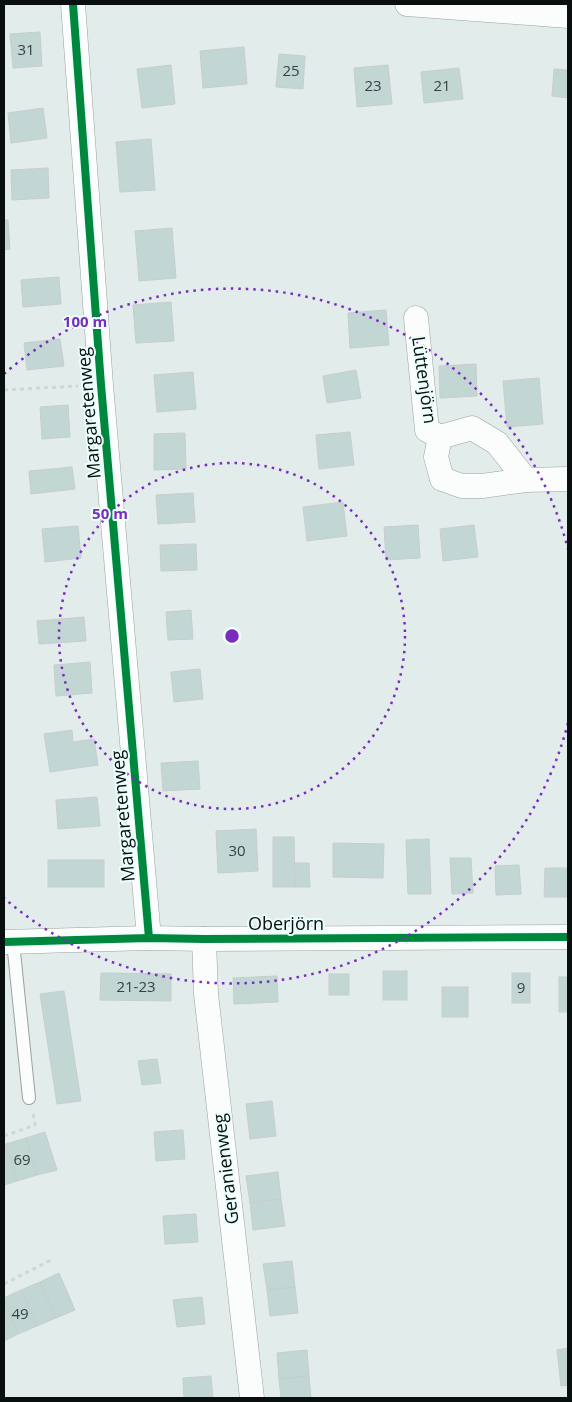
<svg xmlns="http://www.w3.org/2000/svg" width="572" height="1402" font-family="'Open Sans',sans-serif">
<style>
.building{fill:#c2d7d4;stroke:#c6cecd}
.lines{fill:none;stroke-linecap:round;stroke-linejoin:round}
.service-casing{stroke:#9aa2a0;stroke-width:14}
.minor-casing{stroke:#9aa2a0;stroke-width:25}
.path{stroke:#d3d5d5;stroke-width:3;stroke-dasharray:4 4;stroke-linecap:butt}
.service{stroke:#fbfcfc;stroke-width:12}
.minor{stroke:#fbfcfc;stroke-width:24}
.cycleway-casing{stroke:#eafffb;stroke-width:11}
.cycleway{stroke:#00873e;stroke-width:8}
.ring{fill:none;stroke:#7b2cbf;stroke-width:2.5;stroke-dasharray:2.5 5}
.labels{text-anchor:middle;stroke-width:4;stroke-linejoin:round;paint-order:stroke}
.number-label{font-size:15px;fill:#374140}
.street-label{font-size:18px;fill:#090f0e;stroke:#eafffb}
.centre{fill:#7b2cbf;stroke:#eafffb;stroke-width:2.5}
.ring-label{font-size:15px;text-anchor:middle;font-weight:bold;fill:#7b2cbf;stroke:#eafffb;stroke-width:4;stroke-linejoin:round;paint-order:stroke}
</style>
<rect width="100%" height="100%" fill="#e2ecea"/>
<g class="building">
<polygon points="40,32 42,66 13,68 10,34"/>
<polygon points="244,47 247,84 203,88 200,51"/>
<polygon points="279,54 305,56 303,89 276,87"/>
<polygon points="171,65 175,104 142,108 137,69"/>
<polygon points="388,65 392,104 357,107 354,68"/>
<polygon points="459,68 463,99 424,103 421,72"/>
<polygon points="554,69 568,70 568,98 552,96"/>
<polygon points="43,108 47,138 11,143 8,113"/>
<polygon points="151,139 155,190 120,192 116,142"/>
<polygon points="48,168 49,198 12,200 11,170"/>
<polygon points="4,220 8,220 10,249 4,250"/>
<polygon points="172,228 176,278 139,281 135,231"/>
<polygon points="59,277 61,304 23,307 21,280"/>
<polygon points="171,302 174,341 136,343 133,305"/>
<polygon points="386,310 389,345 350,348 348,313"/>
<polygon points="60,339 64,366 27,370 24,343"/>
<polygon points="476,364 477,396 440,398 439,366"/>
<polygon points="356,370 361,398 327,403 323,376"/>
<polygon points="193,372 196,409 157,412 154,375"/>
<polygon points="539,378 543,424 507,427 503,381"/>
<polygon points="68,405 70,437 42,439 40,407"/>
<polygon points="350,432 354,465 319,469 316,435"/>
<polygon points="185,433 186,469 154,470 154,434"/>
<polygon points="72,467 75,489 31,494 29,471"/>
<polygon points="193,493 195,522 158,524 156,495"/>
<polygon points="343,502 347,536 307,541 303,507"/>
<polygon points="418,525 420,558 386,560 384,527"/>
<polygon points="474,525 478,557 443,561 440,529"/>
<polygon points="78,526 81,558 45,562 42,529"/>
<polygon points="196,544 197,570 161,571 160,545"/>
<polygon points="191,610 193,639 168,640 166,612"/>
<polygon points="84,617 86,641 39,644 37,621"/>
<polygon points="90,662 92,693 56,696 54,665"/>
<polygon points="200,669 203,699 174,702 171,672"/>
<polygon points="72,730 73,742 94,739 98,765 50,772 44,734"/>
<polygon points="198,761 200,789 163,791 161,763"/>
<polygon points="97,797 100,826 58,829 56,800"/>
<polygon points="256,829 258,871 218,873 216,831"/>
<polygon points="273,837 294,837 295,887 273,887"/>
<polygon points="429,839 431,894 408,894 406,840"/>
<polygon points="333,843 384,844 383,878 333,877"/>
<polygon points="450,858 471,858 473,893 452,894"/>
<rect x="48" y="860" width="56" height="27"/>
<polygon points="294,863 309,863 310,887 295,887"/>
<polygon points="519,865 521,894 496,895 495,866"/>
<polygon points="545,868 568,868 568,897 544,897"/>
<rect x="383" y="971" width="24" height="29"/>
<polygon points="101,973 171,974 171,1001 100,1000"/>
<rect x="512" y="973" width="18" height="30"/>
<rect x="329" y="974" width="20" height="21"/>
<polygon points="277,976 278,1002 234,1004 233,978"/>
<rect x="559" y="977" width="9" height="35"/>
<rect x="442" y="987" width="26" height="30"/>
<polygon points="64,991 81,1101 57,1104 40,994"/>
<polygon points="157,1059 161,1083 142,1085 138,1061"/>
<polygon points="272,1101 276,1136 250,1139 246,1104"/>
<polygon points="183,1130 185,1159 156,1161 154,1132"/>
<polygon points="45,1132 57,1170 37,1175 26,1138"/>
<polygon points="26,1138 37,1175 17,1181 6,1144"/>
<polygon points="4,1144 6,1144 17,1181 4,1185"/>
<polygon points="278,1172 281,1199 250,1203 246,1176"/>
<polygon points="281,1199 285,1226 253,1230 250,1203"/>
<polygon points="196,1214 198,1242 165,1244 163,1216"/>
<polygon points="292,1261 295,1287 267,1290 263,1264"/>
<polygon points="59,1273 75,1310 56,1318 40,1282"/>
<polygon points="40,1282 56,1318 37,1326 21,1290"/>
<polygon points="295,1287 298,1313 270,1316 267,1290"/>
<polygon points="21,1290 37,1326 18,1334 4,1301 4,1298"/>
<polygon points="202,1297 205,1324 177,1327 173,1300"/>
<polygon points="4,1301 18,1334 4,1341"/>
<polygon points="568,1348 568,1385 561,1386 557,1350"/>
<polygon points="307,1350 309,1376 279,1379 277,1353"/>
<polygon points="211,1376 213,1398 184,1398 183,1378"/>
<polygon points="309,1376 311,1398 281,1398 279,1379"/>
</g>
<g class="lines">
<g class="service-casing">
<polyline id="service" points="13,942 29,1098"/>
</g>
<g class="minor-casing">
<g id="minor">
<polyline points="73,4 101,385 149,938"/>
<polyline points="407,4 568,16"/>
<polyline points="416,318 427,430 440,437"/>
<polyline points="526,480 497,443 472,428 440,437 436,457 442,479 462,486 482,486 526,480 568,479"/>
<polyline points="204,939 206,994 252,1398"/>
<polyline points="4,942 149,938 204,939 568,937"/>
</g>
</g>
<g class="path">
<polyline points="4,390 78,386"/>
<polyline points="4,1136 35,1125 33,1113"/>
<polyline points="4,1284 53,1259"/>
</g>
<use href="#service" class="service"/>
<use href="#minor" class="minor"/>
<g class="cycleway-casing">
<g id="cycleway">
<polyline points="73,4 101,385 149,938"/>
<polyline points="4,942 149,938 204,939 568,937"/>
</g>
</g>
<use href="#cycleway" class="cycleway"/>
</g>
<g class="ring">
<circle cx="232" cy="636" r="173"/>
<path d="M568 723A347 347 0 0 1 4 898M4 374A347 347 0 0 1 568 549"/>
</g>
<g class="labels">
<g class="number-label">
<text x="26" y="55">31</text>
<text x="291" y="76">25</text>
<text x="373" y="91">23</text>
<text x="442" y="91">21</text>
<text x="237" y="856">30</text>
<text x="136" y="992">21-23</text>
<text x="521" y="993">9</text>
<text x="22" y="1165">69</text>
<text x="20" y="1319">49</text>
</g>
<g class="street-label">
<text transform="translate(424 380) rotate(82)" y="6">Lüttenjörn</text>
<text transform="translate(89 413) rotate(-95)" y="6">Margaretenweg</text>
<text transform="translate(123 816) rotate(-95)" y="6">Margaretenweg</text>
<text x="286" y="930">Oberjörn</text>
<text transform="translate(226 1169) rotate(-97)" y="6">Geranienweg</text>
</g>
</g>
<circle cx="232" cy="636" r="8" class="centre"/>
<g class="ring-label">
<text x="85" y="327">100 m</text>
<text x="110" y="519">50 m</text>
</g>
<rect width="572" height="1402" fill="none" stroke="#090f0e" stroke-width="10"/>
</svg>
